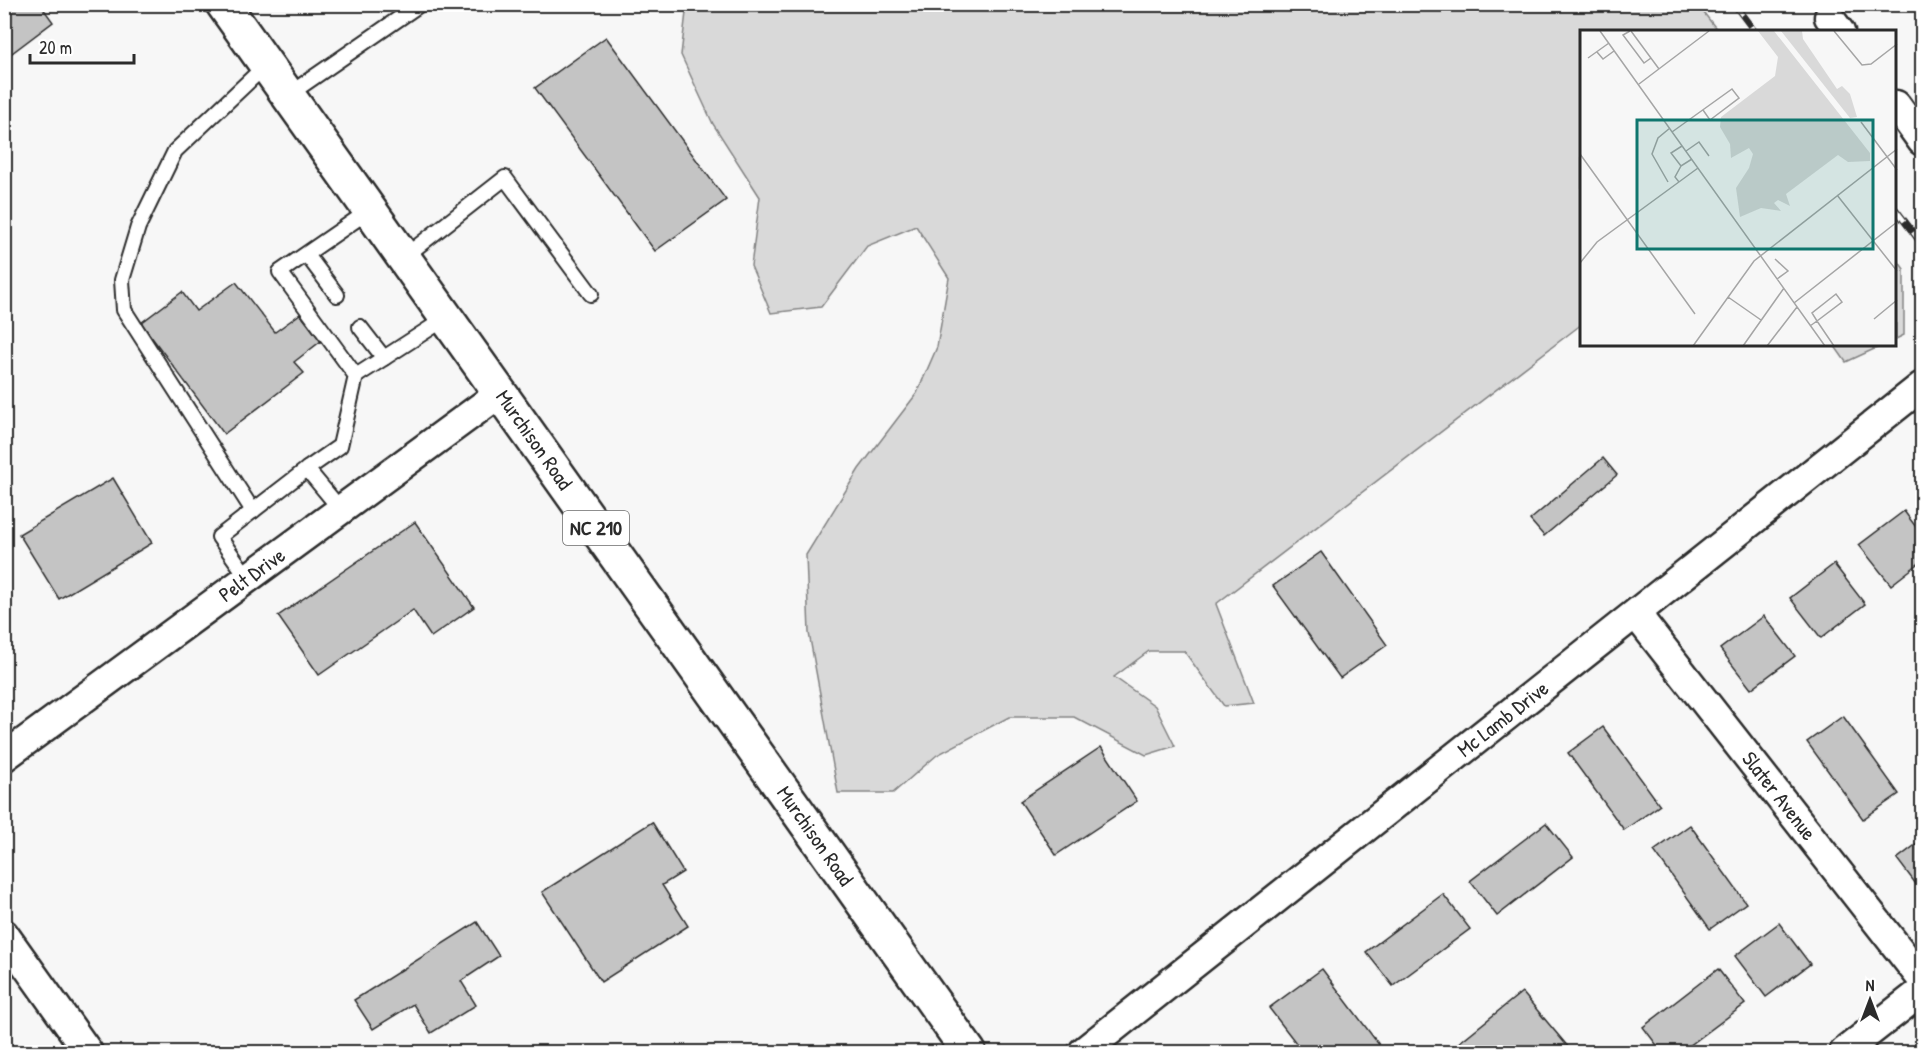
<svg xmlns="http://www.w3.org/2000/svg" width="1927" height="1057" font-family="'Patrick Hand',sans-serif">
<style>
.green{fill:#d9d9d9;stroke:#828282;stroke-width:1.5}
.building{fill:#c4c4c4;stroke:#2b2b2b;stroke-width:1.5}
.lines{fill:none;stroke-linecap:round;stroke-linejoin:round}
.service-casing{stroke:#2b2b2b;stroke-width:18}
.minor-casing{stroke:#2b2b2b;stroke-width:33}
.primary-casing{stroke:#2b2b2b;stroke-width:38}
.service{stroke:#fff;stroke-width:14}
.minor{stroke:#fff;stroke-width:28}
.primary{stroke:#fff;stroke-width:33}
.rail-casing{stroke:#2b2b2b;stroke-width:7}
.rail{stroke:#fff;stroke-width:4.5;stroke-dasharray:14;stroke-linecap:butt}
.labels{text-anchor:middle;stroke-width:4.5;stroke-linejoin:round;paint-order:stroke}
.shield{fill:#fff;stroke:#6b6b6b;stroke-width:1.5}
.shield-label{font-size:20px;font-weight:bold;fill:#2b2b2b}
.street-label{font-size:21px;fill:#2b2b2b;stroke:#fff}
.inset-road{fill:none;stroke:#a5a5a5;stroke-width:1.5}
.view{fill:#0f766e;fill-opacity:0.15;stroke:#0f766e;stroke-width:3}
.inset-edge{fill:none;stroke:#2b2b2b;stroke-width:3}
</style>
<rect width="100%" height="100%" fill="#f7f7f7"/>
<filter id="ink" filterUnits="userSpaceOnUse"><feTurbulence type="fractalNoise" baseFrequency=".0167" numOctaves="2"/><feDisplacementMap in="SourceGraphic" scale="12" xChannelSelector="R" yChannelSelector="G"/><feConvolveMatrix kernelMatrix="1 2 1 2 8 2 1 2 1" color-interpolation-filters="sRGB"/></filter>
<g filter="url(#ink)">
<g class="green">
<polygon points="687,4 1697,4 1718,31 1582,32 1582,324 1216,604 1254,703 1224,706 1184,651 1149,651 1114,677 1155,706 1175,746 1146,755 1074,717 1009,717 937,755 893,793 838,793 809,633 806,555 859,469 917,393 937,347 949,278 916,226 867,246 821,307 771,313 751,266 760,197 713,124 681,55"/>
<polygon points="1896,258 1904,269 1904,335 1896,339"/>
<polygon points="1834,345 1883,345 1846,362"/>
</g>
<g class="building">
<polygon points="4,4 40,4 53,22 4,59"/>
<polygon points="606,37 726,200 655,251 535,88"/>
<polygon points="236,282 275,332 300,314 321,341 294,362 304,373 224,434 141,323 182,292 196,311"/>
<polygon points="1603,458 1617,475 1544,536 1530,520"/>
<polygon points="113,478 152,543 59,599 19,534"/>
<polygon points="1904,511 1922,535 1922,561 1891,585 1859,545"/>
<polygon points="415,522 474,607 431,637 413,610 319,675 278,616"/>
<polygon points="1321,552 1387,645 1340,678 1273,586"/>
<polygon points="1834,564 1865,604 1821,638 1790,598"/>
<polygon points="1764,616 1795,656 1751,689 1720,649"/>
<polygon points="1843,716 1899,794 1863,819 1807,742"/>
<polygon points="1603,727 1660,805 1624,830 1568,753"/>
<polygon points="1101,747 1137,801 1056,855 1020,801"/>
<polygon points="652,822 683,872 662,885 688,926 601,982 542,892"/>
<polygon points="1546,823 1573,857 1497,916 1470,881"/>
<polygon points="1690,825 1746,903 1710,929 1654,851"/>
<polygon points="1922,840 1922,892 1897,859"/>
<polygon points="1443,894 1470,929 1393,986 1366,952"/>
<polygon points="477,922 499,956 461,981 476,1005 431,1033 413,1004 373,1029 354,1000"/>
<polygon points="1779,923 1810,964 1766,997 1735,956"/>
<polygon points="1322,969 1380,1046 1371,1052 1303,1052 1269,1008"/>
<polygon points="1718,969 1745,1004 1681,1052 1662,1052 1643,1027"/>
<polygon points="1522,992 1569,1048 1564,1052 1452,1052 1450,1050"/>
</g>
<g class="lines">
<g class="service-casing">
<g id="service">
<polyline points="288,95 420,4"/>
<polyline points="370,210 280,272 356,376 446,318"/>
<polyline points="307,255 337,295"/>
<polyline points="404,257 505,178 591,294"/>
<polyline points="360,327 384,358"/>
<polyline points="341,510 307,469 340,446 356,376"/>
<polyline points="253,511 124,310 122,280 138,227 175,151 266,65"/>
<polyline points="248,578 219,537 307,469"/>
</g>
</g>
<g class="minor-casing">
<g id="minor">
<polyline points="1829,17 1840,32"/>
<polyline points="1896,105 1922,141"/>
<polyline points="1636,614 1922,979"/>
<polyline points="4,757 500,393"/>
<polyline points="4,934 88,1052"/>
<polyline points="1083,1052 1922,386"/>
<polyline points="1844,1052 1922,991"/>
</g>
</g>
<g class="primary-casing">
<polyline id="primary" points="223,4 969,1052"/>
</g>
<use href="#service" class="service"/>
<use href="#minor" class="minor"/>
<use href="#primary" class="primary"/>
<g class="rail-casing">
<g id="rail">
<polyline points="1734,4 1755,32"/>
<polyline points="1896,210 1922,244"/>
</g>
</g>
<use href="#rail" class="rail"/>
</g>
</g>
<g class="labels">
<rect class="shield" x="563" y="511" width="66" height="34" rx="4.5"/>
<g class="shield-label">
<text x="596" y="535">NC 210</text>
</g>
<g class="street-label">
<text transform="translate(534 440) rotate(55)" y="7">Murchison Road</text>
<text transform="translate(252 575) rotate(-36)" y="7">Pelt Drive</text>
<text transform="translate(1503 719) rotate(-38)" y="7">Mc Lamb Drive</text>
<text transform="translate(1779 796) rotate(52)" y="7">Slater Avenue</text>
<text transform="translate(815 836) rotate(55)" y="7">Murchison Road</text>
</g>
</g>
<g transform="translate(1580 30)">
<rect width="316" height="316" fill="#f7f7f7"/>
<path d="M178 1H194L290 123V131L268 132 258 125 206 164 210 176 198 170 194 173 201 181 181 178 160 187 156 158 169 138 173 124 169 118 151 128 150 114 140 97 141 87 195 46 198 27ZM201 1H222L223 9 257 59 262 56 270 64 277 87 270 88Z" fill="#d9d9d9"/>
<path class="inset-road" d="M20 1 245 316M50 1 43 5 64 33 71 28M51 1 79 39M254 1 282 35 291 34 317 14M17 22 23 29 34 21M8 28 29 13M59 54 129 1M281 92 317 140M92 102 152 59 159 68 130 90 123 80M102 116 91 123 101 136 112 129M106 121 119 112 129 126M0 124 115 284M88 152 72 124 78 108 90 98M99 152 95 147 101 136M257 165 317 241M195 229 208 241 197 249M0 233 17 212 118 138M148 267 181 290M214 273 317 192M294 289 317 270M230 296 237 291 262 272 256 264 232 283 237 291 254 316M113 316 174 231 317 119M163 316 204 258M187 316 217 277"/>
<path class="view" d="M57 90H293V219H57Z"/>
<rect width="316" height="316" class="inset-edge"/>
</g>
<rect width="1927" height="1057" fill="none" stroke="#fff" stroke-width="24"/>
<rect x="12" y="12" width="1903" height="1033" fill="none" stroke="#2b2b2b" stroke-width="2" filter="url(#ink)"/>
<g transform="translate(1870 1000)" stroke="#ffffff" stroke-width="4.5" paint-order="stroke">
<path d="M0-4.5L10 22L0 15L-10 22Z" fill="#2b2b2b"/>
<text y="-9" font-size="16" font-weight="bold" text-anchor="middle" fill="#2b2b2b">N</text>
</g>
<path d="M30 54v9h104v-9" fill="none" stroke="#2b2b2b" stroke-width="3"/>
<text x="39" y="54" font-size="18" fill="#2b2b2b" stroke="#ffffff" stroke-width="4.5" paint-order="stroke">20 m</text>
</svg>
